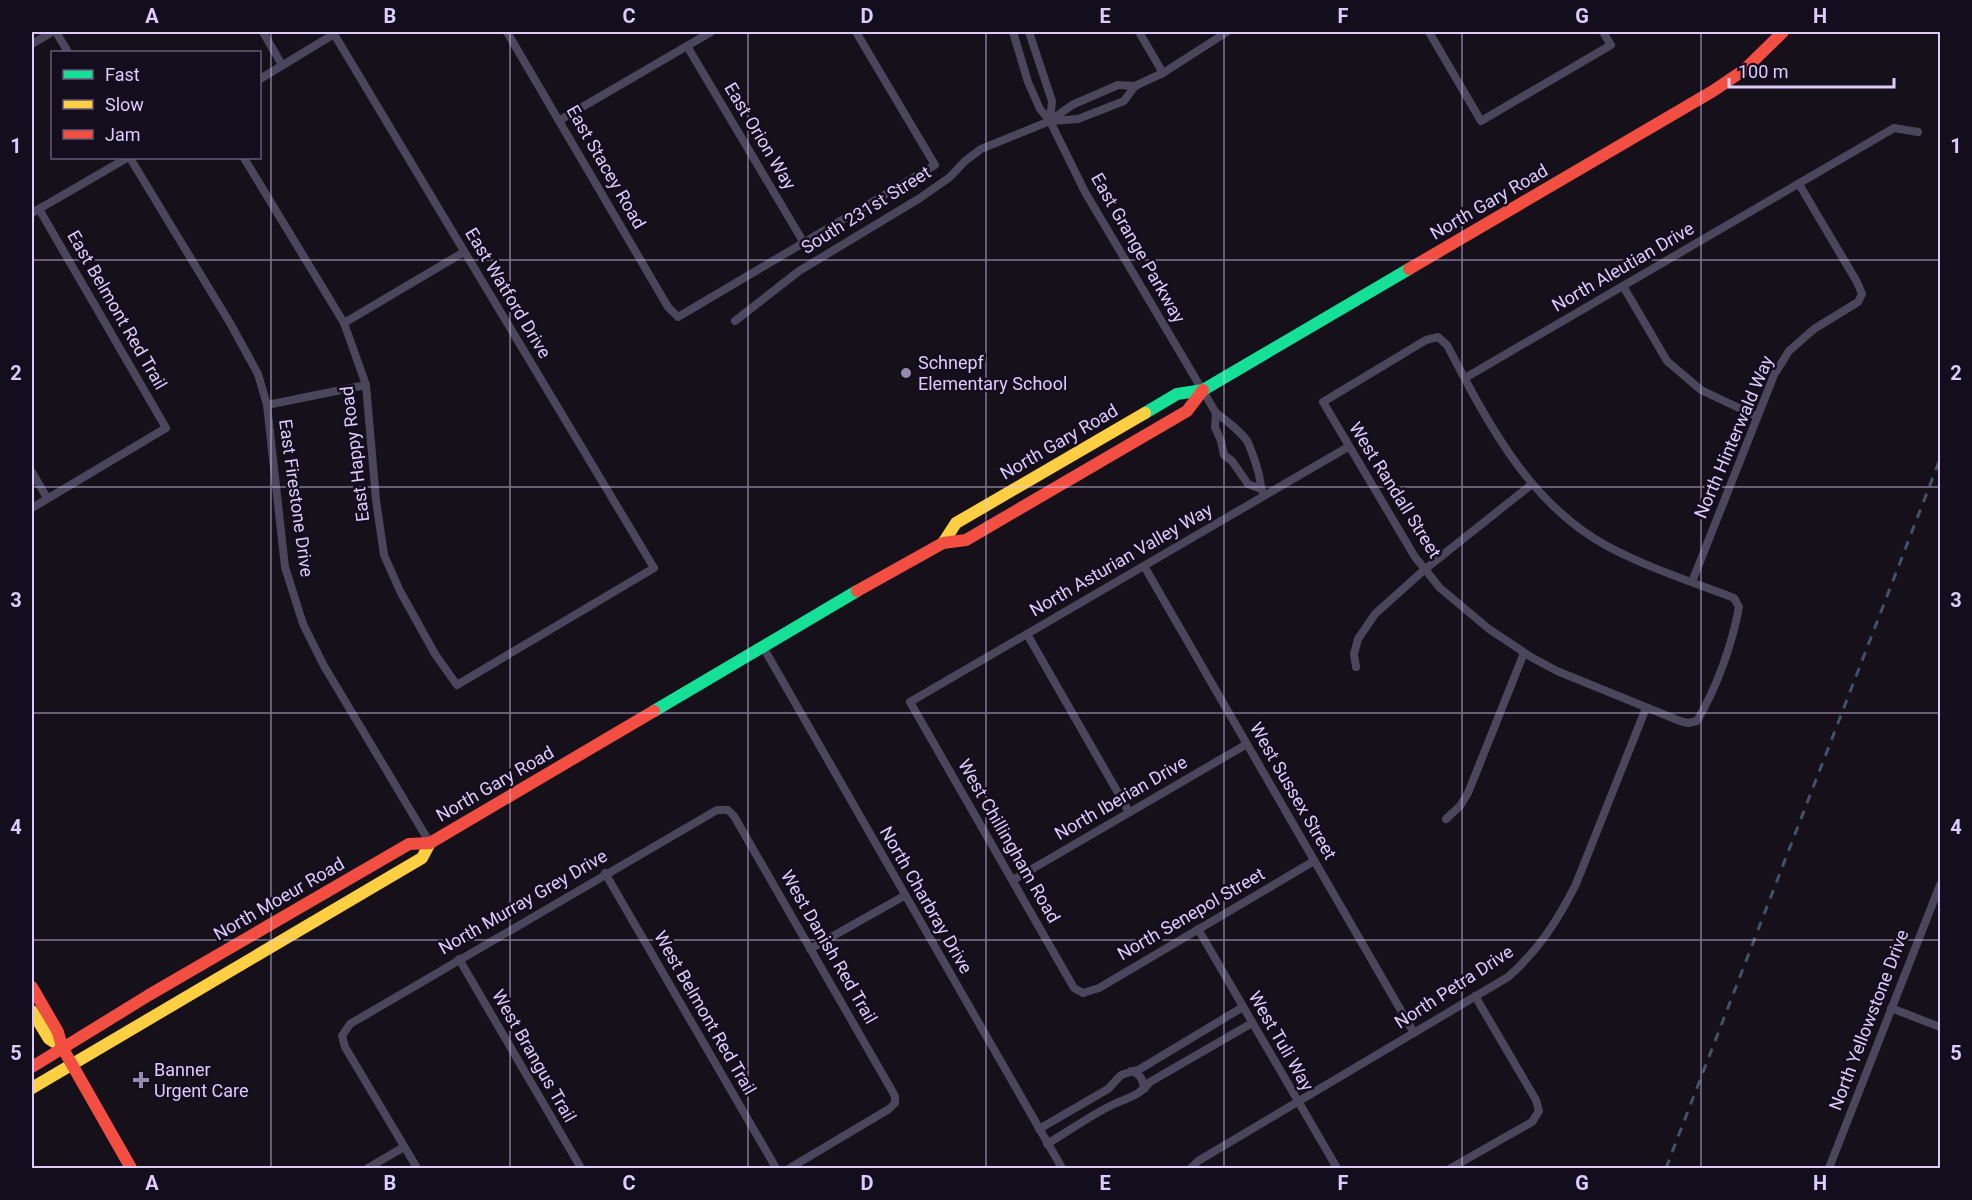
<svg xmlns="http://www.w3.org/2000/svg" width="1972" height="1200" font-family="Roboto,sans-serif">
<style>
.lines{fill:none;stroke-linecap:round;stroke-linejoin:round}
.street{stroke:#4b465b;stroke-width:8}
.fast{stroke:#16e098;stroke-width:12}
.slow{stroke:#ffcf43;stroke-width:12}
.jam{stroke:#f24e42;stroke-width:12}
.rail{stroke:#455165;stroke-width:3;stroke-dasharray:9 8;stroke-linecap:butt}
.grid{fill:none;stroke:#ddccfc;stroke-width:1.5;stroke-opacity:0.55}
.poi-dot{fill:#978aad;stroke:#140d1d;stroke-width:2}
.labels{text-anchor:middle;stroke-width:5;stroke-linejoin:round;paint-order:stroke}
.street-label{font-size:18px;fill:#ddccfc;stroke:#140d1d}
.poi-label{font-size:18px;fill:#ddccfc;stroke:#140d1d;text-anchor:start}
.neatline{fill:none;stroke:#ddccfc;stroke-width:2}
.grid-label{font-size:20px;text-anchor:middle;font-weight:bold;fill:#ddccfc}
</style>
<rect width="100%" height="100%" fill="#15101a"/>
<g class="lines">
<g class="street">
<polyline points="56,32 68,52"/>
<polyline points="263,32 282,65"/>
<polyline points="507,32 668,307 678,317 935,165 856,32"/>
<path d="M1013 32 1028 82 1040 109 1050 121 1085 192 1216 413C1225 419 1241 432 1247 441 1249 444 1256 463 1257 468 1261 477 1259 486 1264 495"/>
<polyline points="1029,32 1052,101 1050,121"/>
<polyline points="1139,32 1163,73"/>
<polyline points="1429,32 1481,121 1611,45 1603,32"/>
<polyline points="32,44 52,32"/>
<polyline points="687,46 804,243"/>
<polyline points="560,120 711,32"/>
<polyline points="1051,121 1078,119 1124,101 1135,86 1163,73 1227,32"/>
<polyline points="130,158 230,323 258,374 267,405 285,567 303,624 324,666 430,843"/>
<polyline points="244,158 344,323 366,385 376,500 384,555 400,591 435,654 457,685 654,568 334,34 260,79"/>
<polyline points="32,213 127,158"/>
<polyline points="1623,286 1667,361 1701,390 1756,416"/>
<polyline points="735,321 799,271 920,198 950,177 965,161 981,149 1050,121 1072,105 1118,85 1135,86"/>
<polyline points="344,323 464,252"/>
<path d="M1438 337 1447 345C1487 421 1528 503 1607 546 1646 567 1692 582 1734 598L1739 607C1732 645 1717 687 1697 721L1688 723 1680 721 1557 671 1531 657 1489 629 1440 588 1415 557 1323 402 1426 340Z"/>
<polyline points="1465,378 1894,128 1918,132"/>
<polyline points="267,405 366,385"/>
<polyline points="1216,413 1215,427 1221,441 1224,455 1232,461 1248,484 1261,489"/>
<polyline points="32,472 47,498"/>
<polyline points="32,508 166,428 39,209"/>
<polyline points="1144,566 1414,1033"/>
<polyline points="1692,582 1774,375 1789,351 1814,329 1858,302 1862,294 1857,282 1799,184"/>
<polyline points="1027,634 1129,812"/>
<polyline points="763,647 1062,1168"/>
<polyline points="1356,667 1354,654 1358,639 1375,614 1424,570 1532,484"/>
<polyline points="1446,819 1460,806 1468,793 1524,653"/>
<polyline points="1314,861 1099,988 1083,993 1074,988 910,702 1348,447"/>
<polyline points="605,873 776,1168"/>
<polyline points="1013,880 1247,744"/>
<polyline points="1198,929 1337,1168"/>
<polyline points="810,949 904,896"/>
<polyline points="459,959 581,1168"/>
<polyline points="1891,1008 1940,1027"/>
<path d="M1131 1071C1140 1074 1143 1079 1144 1089"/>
<polyline points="1039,1129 1108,1089 1121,1075 1140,1069 1243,1007"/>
<path d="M1047 1144C1069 1131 1091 1115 1114 1104 1131 1096 1136 1098 1150 1082L1252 1023"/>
<polyline points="368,1168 404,1147"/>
<polyline points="417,1168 345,1047 342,1036 350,1024 717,810 728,810 734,816 895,1096 895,1103 889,1109 790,1168"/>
<path d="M1191 1168 1198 1161 1508 977C1538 951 1558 920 1576 884L1646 708"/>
<polyline points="1451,1168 1532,1122 1539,1111 1536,1100 1475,996"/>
<polyline points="1829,1168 1940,885"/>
</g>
<g class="fast">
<polyline points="1145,413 1177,394 1203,390 1409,269"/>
<polyline points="654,711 857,591"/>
</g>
<g class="slow">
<polyline points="943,543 956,523 1145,413"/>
<polyline points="32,1011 49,1039 62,1047"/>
<polyline points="32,1088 422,858 430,843"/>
</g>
<g class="jam">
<polyline points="1409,269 1713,91 1744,70 1783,32"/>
<polyline points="857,591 943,543 966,540 1187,411 1203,390"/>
<polyline points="430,843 654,711"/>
<polyline points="32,987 58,1032 62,1047 131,1168"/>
<polyline points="32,1067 149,995 409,844 430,843"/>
</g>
<polyline class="rail" points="1666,1168 1940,459"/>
</g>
<path class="grid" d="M271 32V1168M510 32V1168M748 32V1168M986 32V1168M1224 32V1168M1462 32V1168M1701 32V1168M32 260H1940M32 487H1940M32 713H1940M32 940H1940"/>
<g class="poi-dot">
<circle cx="906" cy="373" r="6"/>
<path d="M138 1071h6v6h6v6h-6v6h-6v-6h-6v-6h6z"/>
</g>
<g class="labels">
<g class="street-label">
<text transform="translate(760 136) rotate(59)" y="6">East Orion Way</text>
<text transform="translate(606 167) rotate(60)" y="6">East Stacey Road</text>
<text transform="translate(1489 202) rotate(-30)" y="6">North Gary Road</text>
<text transform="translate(866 210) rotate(-32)" y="6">South 231st Street</text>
<text transform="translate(1138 248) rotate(60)" y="6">East Grange Parkway</text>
<text transform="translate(1623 267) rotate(-30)" y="6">North Aleutian Drive</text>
<text transform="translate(508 293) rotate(59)" y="6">East Watford Drive</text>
<text transform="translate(117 310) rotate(60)" y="6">East Belmont Red Trail</text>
<text transform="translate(1734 437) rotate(-67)" y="6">North Hinterwald Way</text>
<text transform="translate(1059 442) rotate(-30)" y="6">North Gary Road</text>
<text transform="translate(355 454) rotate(-97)" y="6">East Happy Road</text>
<text transform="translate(1395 490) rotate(58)" y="6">West Randall Street</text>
<text transform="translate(296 498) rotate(82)" y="6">East Firestone Drive</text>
<text transform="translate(1121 560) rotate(-30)" y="6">North Asturian Valley Way</text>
<text transform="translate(495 784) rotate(-30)" y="6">North Gary Road</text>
<text transform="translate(1293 791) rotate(60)" y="6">West Sussex Street</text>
<text transform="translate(1121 798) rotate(-30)" y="6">North Iberian Drive</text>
<text transform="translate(1009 841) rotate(60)" y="6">West Chillingham Road</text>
<text transform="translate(279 899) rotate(-30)" y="6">North Moeur Road</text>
<text transform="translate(926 900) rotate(60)" y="6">North Charbray Drive</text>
<text transform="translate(523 902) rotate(-30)" y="6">North Murray Grey Drive</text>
<text transform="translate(1191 914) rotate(-30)" y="6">North Senepol Street</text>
<text transform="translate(829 947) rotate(60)" y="6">West Danish Red Trail</text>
<text transform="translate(1454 987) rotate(-33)" y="6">North Petra Drive</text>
<text transform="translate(705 1013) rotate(60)" y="6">West Belmont Red Trail</text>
<text transform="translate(1869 1020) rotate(-69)" y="6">North Yellowstone Drive</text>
<text transform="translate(1281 1041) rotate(60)" y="6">West Tuli Way</text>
<text transform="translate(534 1056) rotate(60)" y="6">West Brangus Trail</text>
</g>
<g class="poi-label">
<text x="918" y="369">Schnepf<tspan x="918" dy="21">Elementary School</tspan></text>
<text x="154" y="1076">Banner<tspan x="154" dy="21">Urgent Care</tspan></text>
</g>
</g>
<rect width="1972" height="1200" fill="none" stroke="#140d1d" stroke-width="66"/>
<rect x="51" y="51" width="210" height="108" fill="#140d1d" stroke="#645976" stroke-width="1.5"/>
<rect x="63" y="70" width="30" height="9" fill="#16e098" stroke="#645976" stroke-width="1.5"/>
<text x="105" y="81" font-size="18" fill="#ddccfc">Fast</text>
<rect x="63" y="100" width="30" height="9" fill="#ffcf43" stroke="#645976" stroke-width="1.5"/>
<text x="105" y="111" font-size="18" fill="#ddccfc">Slow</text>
<rect x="63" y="130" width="30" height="9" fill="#f24e42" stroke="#645976" stroke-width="1.5"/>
<text x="105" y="141" font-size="18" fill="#ddccfc">Jam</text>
<path d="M1729 78v9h165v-9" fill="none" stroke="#ddccfc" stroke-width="3"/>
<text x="1738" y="78" font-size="18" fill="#ddccfc" stroke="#140d1d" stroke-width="4.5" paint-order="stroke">100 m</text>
<rect x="33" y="33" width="1906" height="1134" class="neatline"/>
<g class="grid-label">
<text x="152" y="23">A</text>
<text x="390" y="23">B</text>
<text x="629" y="23">C</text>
<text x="867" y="23">D</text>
<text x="1105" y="23">E</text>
<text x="1343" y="23">F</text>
<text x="1582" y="23">G</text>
<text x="1820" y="23">H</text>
<text x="16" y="153">1</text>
<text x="1956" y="153">1</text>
<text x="16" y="380">2</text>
<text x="1956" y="380">2</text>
<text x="16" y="607">3</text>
<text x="1956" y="607">3</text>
<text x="16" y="834">4</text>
<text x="1956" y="834">4</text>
<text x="16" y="1060">5</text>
<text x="1956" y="1060">5</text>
<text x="152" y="1190">A</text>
<text x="390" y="1190">B</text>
<text x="629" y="1190">C</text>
<text x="867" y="1190">D</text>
<text x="1105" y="1190">E</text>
<text x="1343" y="1190">F</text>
<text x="1582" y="1190">G</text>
<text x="1820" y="1190">H</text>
</g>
</svg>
